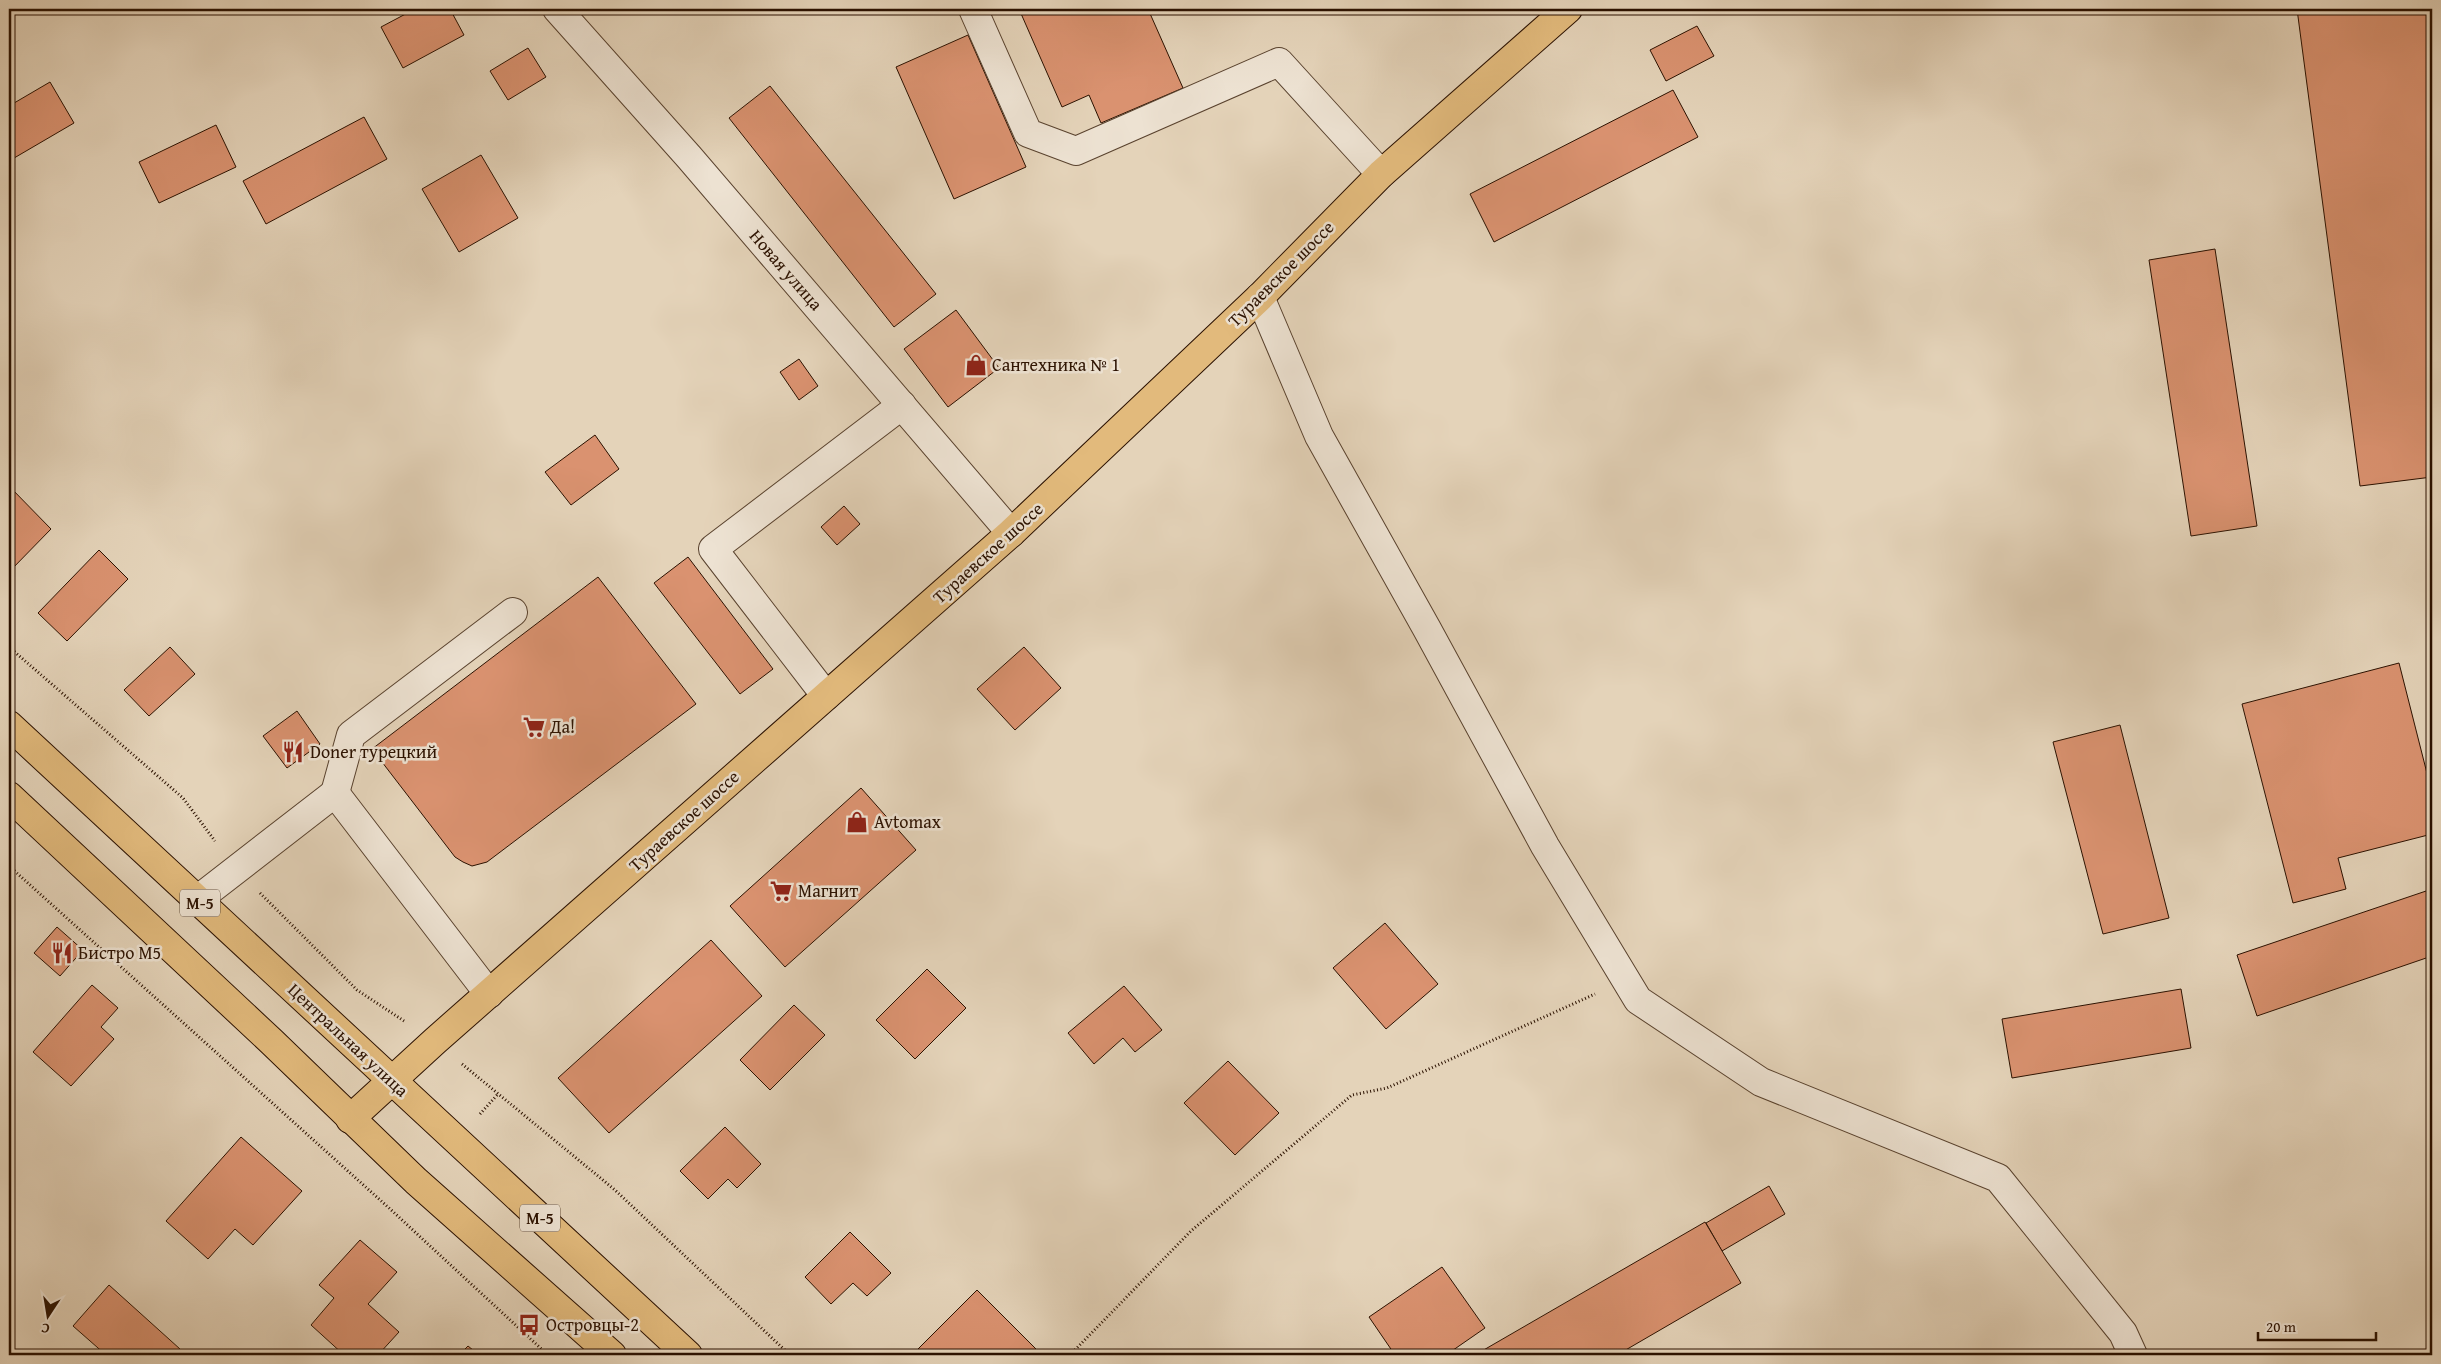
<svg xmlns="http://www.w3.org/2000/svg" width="2441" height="1364" font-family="'Gentium Book Plus',serif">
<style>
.building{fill:#da9270;stroke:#2b1100}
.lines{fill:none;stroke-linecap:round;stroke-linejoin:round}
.minor-casing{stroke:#59422e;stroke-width:30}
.major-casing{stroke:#2b1100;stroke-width:30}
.path{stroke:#2b1100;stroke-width:3;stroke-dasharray:1 2.5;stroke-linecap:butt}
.minor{stroke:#ede2d2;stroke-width:28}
.major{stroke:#e2ba7c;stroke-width:28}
.labels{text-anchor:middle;stroke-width:5;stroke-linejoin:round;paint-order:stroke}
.shield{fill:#ede2d2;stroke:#65503f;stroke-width:1}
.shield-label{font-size:16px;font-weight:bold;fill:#2b1100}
.street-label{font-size:18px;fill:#2b1100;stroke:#ede2d2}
.poi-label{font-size:18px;fill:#2b1100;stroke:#ede2d2;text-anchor:start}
</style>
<rect width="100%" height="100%" fill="#e4d3b9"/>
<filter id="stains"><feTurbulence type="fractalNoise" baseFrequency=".004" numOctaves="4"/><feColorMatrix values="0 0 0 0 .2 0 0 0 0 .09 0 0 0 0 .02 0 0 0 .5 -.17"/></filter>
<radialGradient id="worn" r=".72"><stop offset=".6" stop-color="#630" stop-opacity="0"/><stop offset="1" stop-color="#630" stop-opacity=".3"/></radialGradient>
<g class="building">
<polygon points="415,9 450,9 464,35 403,68 381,27"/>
<polygon points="1019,9 1148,9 1183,88 1101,123 1089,95 1062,107"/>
<polygon points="2297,9 2432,9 2432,477 2360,486"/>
<polygon points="1697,26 1714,56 1666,81 1650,50"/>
<polygon points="968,35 1026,167 954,199 896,67"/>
<polygon points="528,48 546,77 508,100 490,71"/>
<polygon points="50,82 74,123 9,161 9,106"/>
<polygon points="770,86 936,294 894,327 729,118"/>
<polygon points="1673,90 1698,137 1494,242 1470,194"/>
<polygon points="364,117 387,159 266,224 243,181"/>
<polygon points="216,125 236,167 159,203 139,162"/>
<polygon points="481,155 518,218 459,252 422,189"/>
<polygon points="2215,249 2257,526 2191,536 2149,260"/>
<polygon points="956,310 999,368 948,407 904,349"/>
<polygon points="799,359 818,386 799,400 780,372"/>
<polygon points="595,435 619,469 571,505 545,472"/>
<polygon points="9,486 51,529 9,572"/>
<polygon points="844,506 860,524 837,545 821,527"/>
<polygon points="99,550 128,579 67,641 38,613"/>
<polygon points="688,557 773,669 740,694 654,583"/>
<polygon points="598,577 696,704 487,862 472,866 463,862 455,857 372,749"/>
<polygon points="170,647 195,674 149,716 124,690"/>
<polygon points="1024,647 1061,688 1015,730 977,689"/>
<polygon points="2399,663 2432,793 2432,834 2338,858 2346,889 2293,903 2242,704"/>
<polygon points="297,711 320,744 287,768 263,736"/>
<polygon points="2120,725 2169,918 2103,934 2053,742"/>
<polygon points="861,788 916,850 785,967 730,906"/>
<polygon points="2432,889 2432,956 2257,1016 2237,955"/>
<polygon points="1385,923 1438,984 1386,1029 1333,968"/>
<polygon points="57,927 83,950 60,976 34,953"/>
<polygon points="711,940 762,996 609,1133 558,1078"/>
<polygon points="927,969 966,1008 915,1059 876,1020"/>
<polygon points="92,985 118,1008 101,1027 114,1039 71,1086 33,1052"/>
<polygon points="1124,986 1162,1030 1135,1052 1123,1038 1094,1064 1068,1033"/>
<polygon points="2181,989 2191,1048 2012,1078 2002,1019"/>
<polygon points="794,1005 825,1035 770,1090 740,1060"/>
<polygon points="1228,1061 1279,1113 1235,1155 1184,1103"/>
<polygon points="725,1127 761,1164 737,1188 728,1179 708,1199 680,1171"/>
<polygon points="241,1137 302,1191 253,1245 235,1229 208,1259 166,1221"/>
<polygon points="1769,1186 1785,1214 1722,1251 1706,1223"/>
<polygon points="1705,1222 1741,1283 1617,1355 1475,1355"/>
<polygon points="850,1232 891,1273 867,1296 853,1283 831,1304 805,1277"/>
<polygon points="360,1240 397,1272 368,1304 399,1332 378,1355 344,1355 311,1325 334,1298 319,1285"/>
<polygon points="1442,1267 1485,1328 1446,1355 1395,1355 1369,1317"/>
<polygon points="109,1285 180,1349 175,1355 106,1355 73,1326"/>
<polygon points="977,1290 1042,1355 912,1355"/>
<polygon points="468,1346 479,1355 459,1355"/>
</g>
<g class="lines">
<g class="minor-casing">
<g id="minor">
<polyline points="557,9 689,157 1011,533"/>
<polyline points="973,9 1028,133 1076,151 1279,62 1381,174"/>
<polyline points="1260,297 1319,436 1427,629 1545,846 1638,1000 1761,1082 1998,1178 2123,1333 2133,1355"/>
<polyline points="826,696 713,549 902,405"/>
<polyline points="335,793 351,735 513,612"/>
<polyline points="197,900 335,793 489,994"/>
</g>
</g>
<g class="major-casing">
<g id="major">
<polyline points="9,725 688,1355"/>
<polyline points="9,796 272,1042 416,1181 612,1355"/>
<polyline points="350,1119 435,1041 1011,533 1260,297 1381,174 1568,9"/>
</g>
</g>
<g class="path">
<polyline points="9,647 183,798 215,841"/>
<polyline points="9,866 389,1208 548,1355"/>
<polyline points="260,893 357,990 404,1021"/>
<polyline points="462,1064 615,1190 790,1355"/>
<polyline points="480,1114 498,1094"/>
<polyline points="1070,1355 1191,1231 1352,1095 1387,1088 1595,994"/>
</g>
<use href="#minor" class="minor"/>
<use href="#major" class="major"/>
</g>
<defs>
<g id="shop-bare" transform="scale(1.725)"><path d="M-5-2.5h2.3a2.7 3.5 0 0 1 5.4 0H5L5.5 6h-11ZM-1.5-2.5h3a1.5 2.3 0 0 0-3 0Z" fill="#8f2418" stroke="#ede2d2" stroke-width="2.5" paint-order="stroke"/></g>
<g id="supermarket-bare" transform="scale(1.725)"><path d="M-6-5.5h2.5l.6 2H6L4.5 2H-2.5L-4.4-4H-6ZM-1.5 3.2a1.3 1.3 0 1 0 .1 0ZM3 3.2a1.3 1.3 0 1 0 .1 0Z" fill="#8f2418" stroke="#ede2d2" stroke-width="2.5" paint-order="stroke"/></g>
<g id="restaurant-bare" transform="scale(1.725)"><path d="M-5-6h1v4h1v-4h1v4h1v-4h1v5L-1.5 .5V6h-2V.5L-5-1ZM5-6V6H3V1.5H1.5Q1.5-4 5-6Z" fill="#8f2418" stroke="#ede2d2" stroke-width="2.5" paint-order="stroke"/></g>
<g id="bus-bare" transform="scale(1.725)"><path d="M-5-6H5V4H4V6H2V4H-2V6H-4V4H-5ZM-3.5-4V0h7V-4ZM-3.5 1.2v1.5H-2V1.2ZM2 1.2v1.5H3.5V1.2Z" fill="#8f2418" stroke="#ede2d2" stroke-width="2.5" paint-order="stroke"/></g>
</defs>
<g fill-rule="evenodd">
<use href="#shop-bare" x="976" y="365"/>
<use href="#supermarket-bare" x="534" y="727"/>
<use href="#restaurant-bare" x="293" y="752"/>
<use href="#shop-bare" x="857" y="822"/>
<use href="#supermarket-bare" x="781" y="891"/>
<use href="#restaurant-bare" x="62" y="953"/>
<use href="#bus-bare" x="529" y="1325"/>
</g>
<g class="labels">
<g class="shield">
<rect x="180" y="889.5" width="40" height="27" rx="4"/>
<rect x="520" y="1204.5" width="40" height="27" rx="4"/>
</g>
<g class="shield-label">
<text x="200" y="909">М-5</text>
<text x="540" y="1224">М-5</text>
</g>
<g class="street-label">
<text transform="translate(786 270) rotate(49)" y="6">Новая улица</text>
<text transform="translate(1281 274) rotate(-45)" y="6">Тураевское шоссе</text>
<text transform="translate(988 553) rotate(-42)" y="6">Тураевское шоссе</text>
<text transform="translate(684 821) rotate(-42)" y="6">Тураевское шоссе</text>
<text transform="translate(348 1040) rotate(43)" y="6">Центральная улица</text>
</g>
<g class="poi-label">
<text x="992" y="371">Сантехника № 1</text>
<text x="550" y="733">Да!</text>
<text x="310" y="758">Doner турецкий</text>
<text x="874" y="828">Avtomax</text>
<text x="798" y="897">Магнит</text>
<text x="78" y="959">Бистро М5</text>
<text x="546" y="1331">Островцы-2</text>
</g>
</g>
<rect width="2441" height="1364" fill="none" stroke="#e4d3b9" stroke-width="30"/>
<rect x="10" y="10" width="2421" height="1344" fill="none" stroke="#2b1100" stroke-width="2.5"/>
<rect x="15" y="15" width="2411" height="1334" fill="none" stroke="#2b1100"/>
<g transform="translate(48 1316) rotate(192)" stroke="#ede2d2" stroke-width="4" paint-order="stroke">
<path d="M0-4L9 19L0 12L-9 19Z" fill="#2b1100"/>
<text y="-8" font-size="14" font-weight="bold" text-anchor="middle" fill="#2b1100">С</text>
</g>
<path d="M2258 1332v8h118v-8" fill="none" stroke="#2b1100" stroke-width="2.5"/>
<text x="2266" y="1332" font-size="15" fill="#2b1100" stroke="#ede2d2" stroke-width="4" paint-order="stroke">20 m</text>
<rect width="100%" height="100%" filter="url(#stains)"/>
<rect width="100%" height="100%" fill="url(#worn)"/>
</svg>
